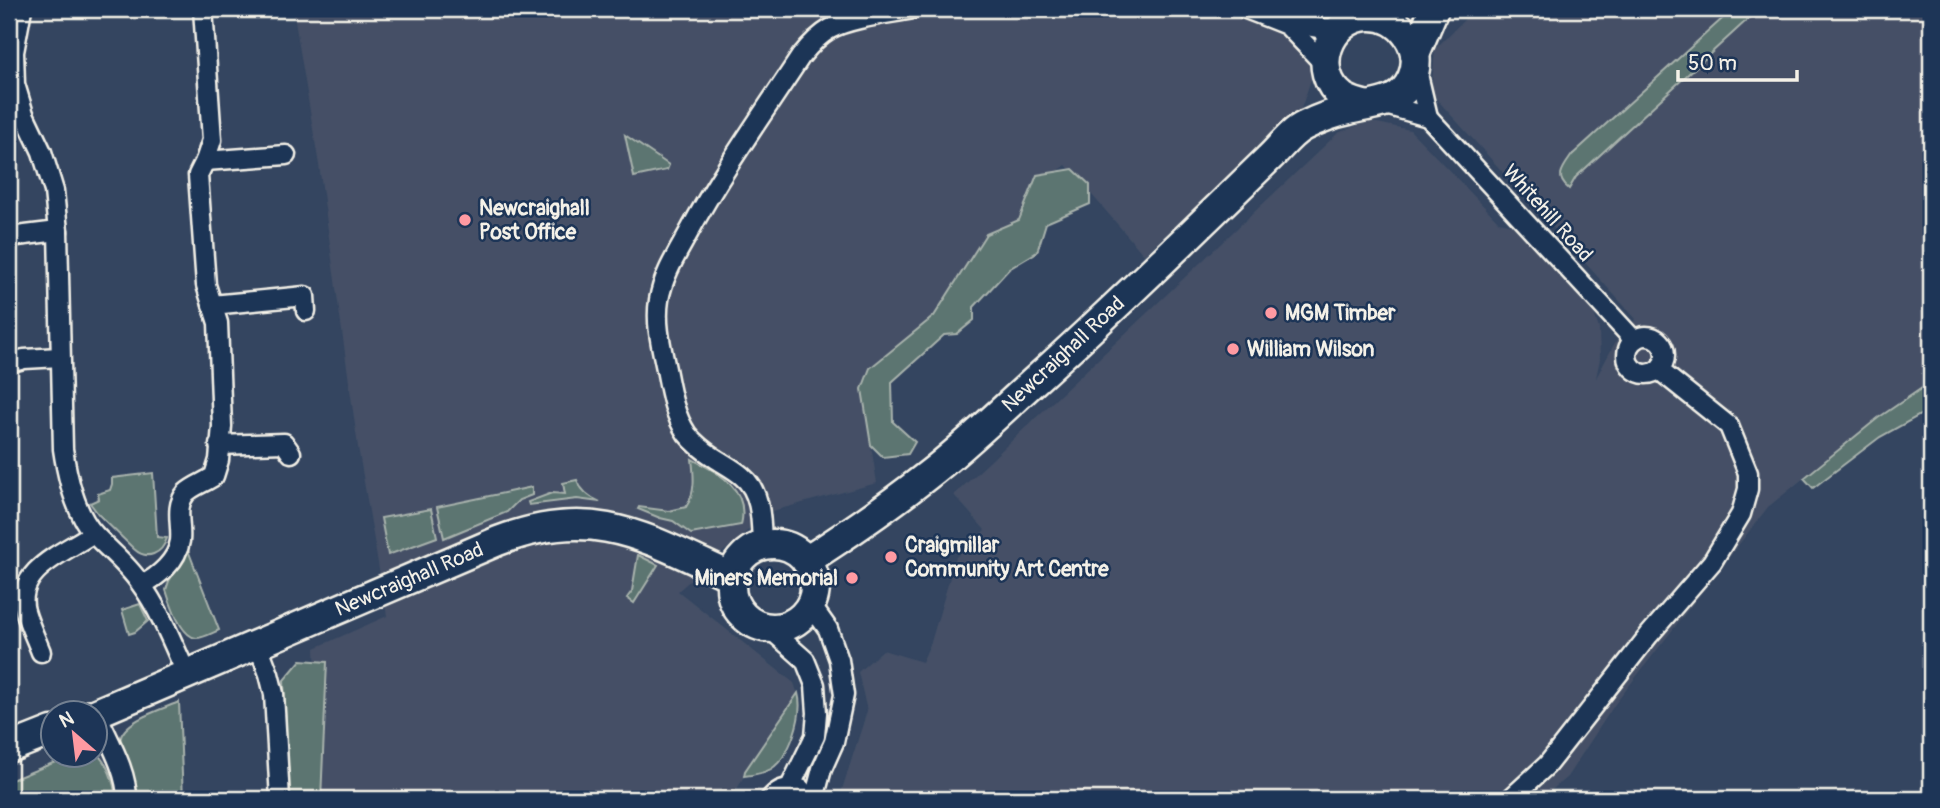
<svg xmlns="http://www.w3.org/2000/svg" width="1940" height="808" font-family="Pangolin,sans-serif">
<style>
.built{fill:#445066}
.green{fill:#5b7471;stroke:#a8b2ac;stroke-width:2}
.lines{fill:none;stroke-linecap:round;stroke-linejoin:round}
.minor-casing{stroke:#f4f1e8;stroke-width:23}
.primary-casing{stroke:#f4f1e8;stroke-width:33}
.minor{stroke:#1d3557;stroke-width:18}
.primary{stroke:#1d3557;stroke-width:28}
.poi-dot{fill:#ff9aa2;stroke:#1d3557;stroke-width:2.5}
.labels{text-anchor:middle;stroke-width:5;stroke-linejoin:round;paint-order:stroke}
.poi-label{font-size:21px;font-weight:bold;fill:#f4f1e8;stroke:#1d3557;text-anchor:start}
.street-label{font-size:21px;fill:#f4f1e8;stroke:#1d3557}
</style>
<rect width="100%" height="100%" fill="#344560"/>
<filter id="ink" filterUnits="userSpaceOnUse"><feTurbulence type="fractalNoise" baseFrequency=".0143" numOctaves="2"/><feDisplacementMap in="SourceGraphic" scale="14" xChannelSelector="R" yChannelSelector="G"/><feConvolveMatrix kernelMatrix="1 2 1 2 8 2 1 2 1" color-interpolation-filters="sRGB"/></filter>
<g filter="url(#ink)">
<g class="built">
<polygon points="293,9 1335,9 1301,109 1144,255 1066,165 1029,193 1019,220 986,234 934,316 870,368 862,389 877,483 769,512 678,591 794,683 801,703 796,731 787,749 773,768 756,775 744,776 732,799 320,799 315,648 387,616 358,447 319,165"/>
<polygon points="1475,9 1931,9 1931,382 1878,418 1768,507 1615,704 1567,777 1541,799 839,799 867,711 858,672 883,650 922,662 931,642 956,557 985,530 954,495 1338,133 1368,121 1410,130 1499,222 1514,225 1580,295 1594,313 1599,329 1600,359 1596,378 1616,341 1636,319 1431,93 1435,49"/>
</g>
<g class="green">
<path d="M1733 9H1759L1576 177 1569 189C1554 177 1563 168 1572 155Z"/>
<polygon points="625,135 669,165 667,170 634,177"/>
<polygon points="1073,169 1090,185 1090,204 1046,223 1037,252 1009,269 974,307 974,320 957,334 944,335 892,382 893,422 915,442 908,454 883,457 871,445 862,389 870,368 934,316 986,234 1019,220 1037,175"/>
<polygon points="1931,382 1931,409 1880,437 1813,488 1804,478 1878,418"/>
<path d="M692 459C719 473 750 489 741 525L691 534 673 521 660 518 638 509 639 507 669 511 686 507C696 493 694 475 692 459Z"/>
<path d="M153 473 157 537 167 538C162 554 147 561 134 549L99 515 90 503 99 499 98 494 110 490 112 484V478Z"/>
<path d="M577 480C581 491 589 497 600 502L577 499 529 505 528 502 552 493 565 494 563 483Z"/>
<polygon points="532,487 532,495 519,500 507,512 444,538 437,507"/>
<polygon points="431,509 437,537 388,555 381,518"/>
<path d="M188 550 219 630C212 633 204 638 196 638 181 636 170 603 166 590L169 581Z"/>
<polygon points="638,555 658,565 634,603 627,598 632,591"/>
<polygon points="140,604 148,621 135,632 129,634 122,610"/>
<polygon points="301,660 327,662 321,799 288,799 284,680"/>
<path d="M798 693C804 715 790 757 771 769 762 774 753 775 744 776L745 771Z"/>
<path d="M179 702 183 799H135C135 786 130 774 125 762 123 755 119 747 120 740 123 720 163 709 179 702Z"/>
<path d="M95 752C109 764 114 781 116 799H9V781L70 756H94Z"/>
</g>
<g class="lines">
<g class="minor-casing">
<g id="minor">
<path d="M22 9 14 52 15 84 24 114 42 152 54 191 58 231 63 449C67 476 76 515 95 535 110 551 127 564 140 583 160 610 173 644 187 675"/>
<polyline points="1246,9 1287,25 1301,25 1319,28 1331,28 1342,25"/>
<polyline points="1287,25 1325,65"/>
<polyline points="1416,66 1428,117"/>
<polyline points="1382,104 1428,117 1634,340"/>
<polyline points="205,161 286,155"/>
<polyline points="9,237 58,231"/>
<polyline points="212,305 305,296 306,311"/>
<circle cx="1646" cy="355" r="19"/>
<polyline points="9,363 24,359 60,357"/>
<polyline points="219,445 284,443 291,453"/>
<path d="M762 545C761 522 762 492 742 476 734 469 724 464 715 458 704 451 695 444 687 434 675 416 671 395 667 374 662 349 655 325 659 300 663 275 677 254 689 232 722 171 763 114 801 56 809 46 818 36 830 29 851 18 888 14 913 9"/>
<path d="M142 585C159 576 177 561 180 541 182 525 174 507 186 493 193 486 206 482 214 476L219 460 222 426 218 323 206 285 198 175 205 161 212 140 203 9"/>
<polyline points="811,605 828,629 839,660 844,695 834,742 822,769 814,799"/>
<polyline points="770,629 805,660 815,685 817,713 815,736 790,787"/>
<polyline points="258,645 269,674 274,694 280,799"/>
<path d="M41 652C36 639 29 625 25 611 14 569 67 552 93 533"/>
<path d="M97 714C108 740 127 770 127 799"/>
<path d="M770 799C778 789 788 786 801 789"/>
<polyline points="1510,799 1547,765 1649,635 1712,562 1741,514 1748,489 1748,473 1729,426 1659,370"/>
</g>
</g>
<g class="primary-casing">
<g id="primary">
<polyline points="1415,54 1434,9"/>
<circle cx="773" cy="586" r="42"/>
<path d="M806 561C848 534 889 506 928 475 964 447 997 415 1031 384 1112 311 1191 234 1269 158 1280 148 1291 132 1304 126 1318 119 1334 113 1349 110 1373 103 1400 106 1412 78 1425 49 1401 15 1369 16 1328 17 1309 72 1343 97 1351 102 1359 104 1368 106"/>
<path d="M94 714 498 541C595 504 644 537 732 577"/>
<polyline points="9,748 52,731"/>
</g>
</g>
<use href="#minor" class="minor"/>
<use href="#primary" class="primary"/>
</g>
</g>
<g class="poi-dot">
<circle cx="465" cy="220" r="7"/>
<circle cx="1271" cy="313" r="7"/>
<circle cx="1233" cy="349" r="7"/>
<circle cx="891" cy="557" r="7"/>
<circle cx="852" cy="578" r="7"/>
</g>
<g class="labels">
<g class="poi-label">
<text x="479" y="215">Newcraighall<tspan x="479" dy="24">Post Office</tspan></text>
<text x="1285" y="320">MGM Timber</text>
<text x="1247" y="356">William Wilson</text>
<text x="905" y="552">Craigmillar<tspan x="905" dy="24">Community Art Centre</tspan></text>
<text x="838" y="585" text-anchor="end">Miners Memorial</text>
</g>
<g class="street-label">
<text transform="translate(1548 213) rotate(48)" y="7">Whitehill Road</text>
<text transform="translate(1063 354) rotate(-43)" y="7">Newcraighall Road</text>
<text transform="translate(409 579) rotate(-23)" y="7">Newcraighall Road</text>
</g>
</g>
<rect width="1940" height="808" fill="none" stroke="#1d3557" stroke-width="35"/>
<rect x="18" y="18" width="1905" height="773" fill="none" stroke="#f4f1e8" stroke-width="2.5" filter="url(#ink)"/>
<g transform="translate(74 734) rotate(332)"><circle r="33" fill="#1d3557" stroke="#738091" stroke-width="2"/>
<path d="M0-5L12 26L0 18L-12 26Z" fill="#ff9aa2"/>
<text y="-10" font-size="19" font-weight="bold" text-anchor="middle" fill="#f4f1e8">N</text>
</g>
<path d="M1678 70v10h119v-10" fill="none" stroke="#f4f1e8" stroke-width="3.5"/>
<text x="1688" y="70" font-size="21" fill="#f4f1e8" stroke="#1d3557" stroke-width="5" paint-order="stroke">50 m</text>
</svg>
